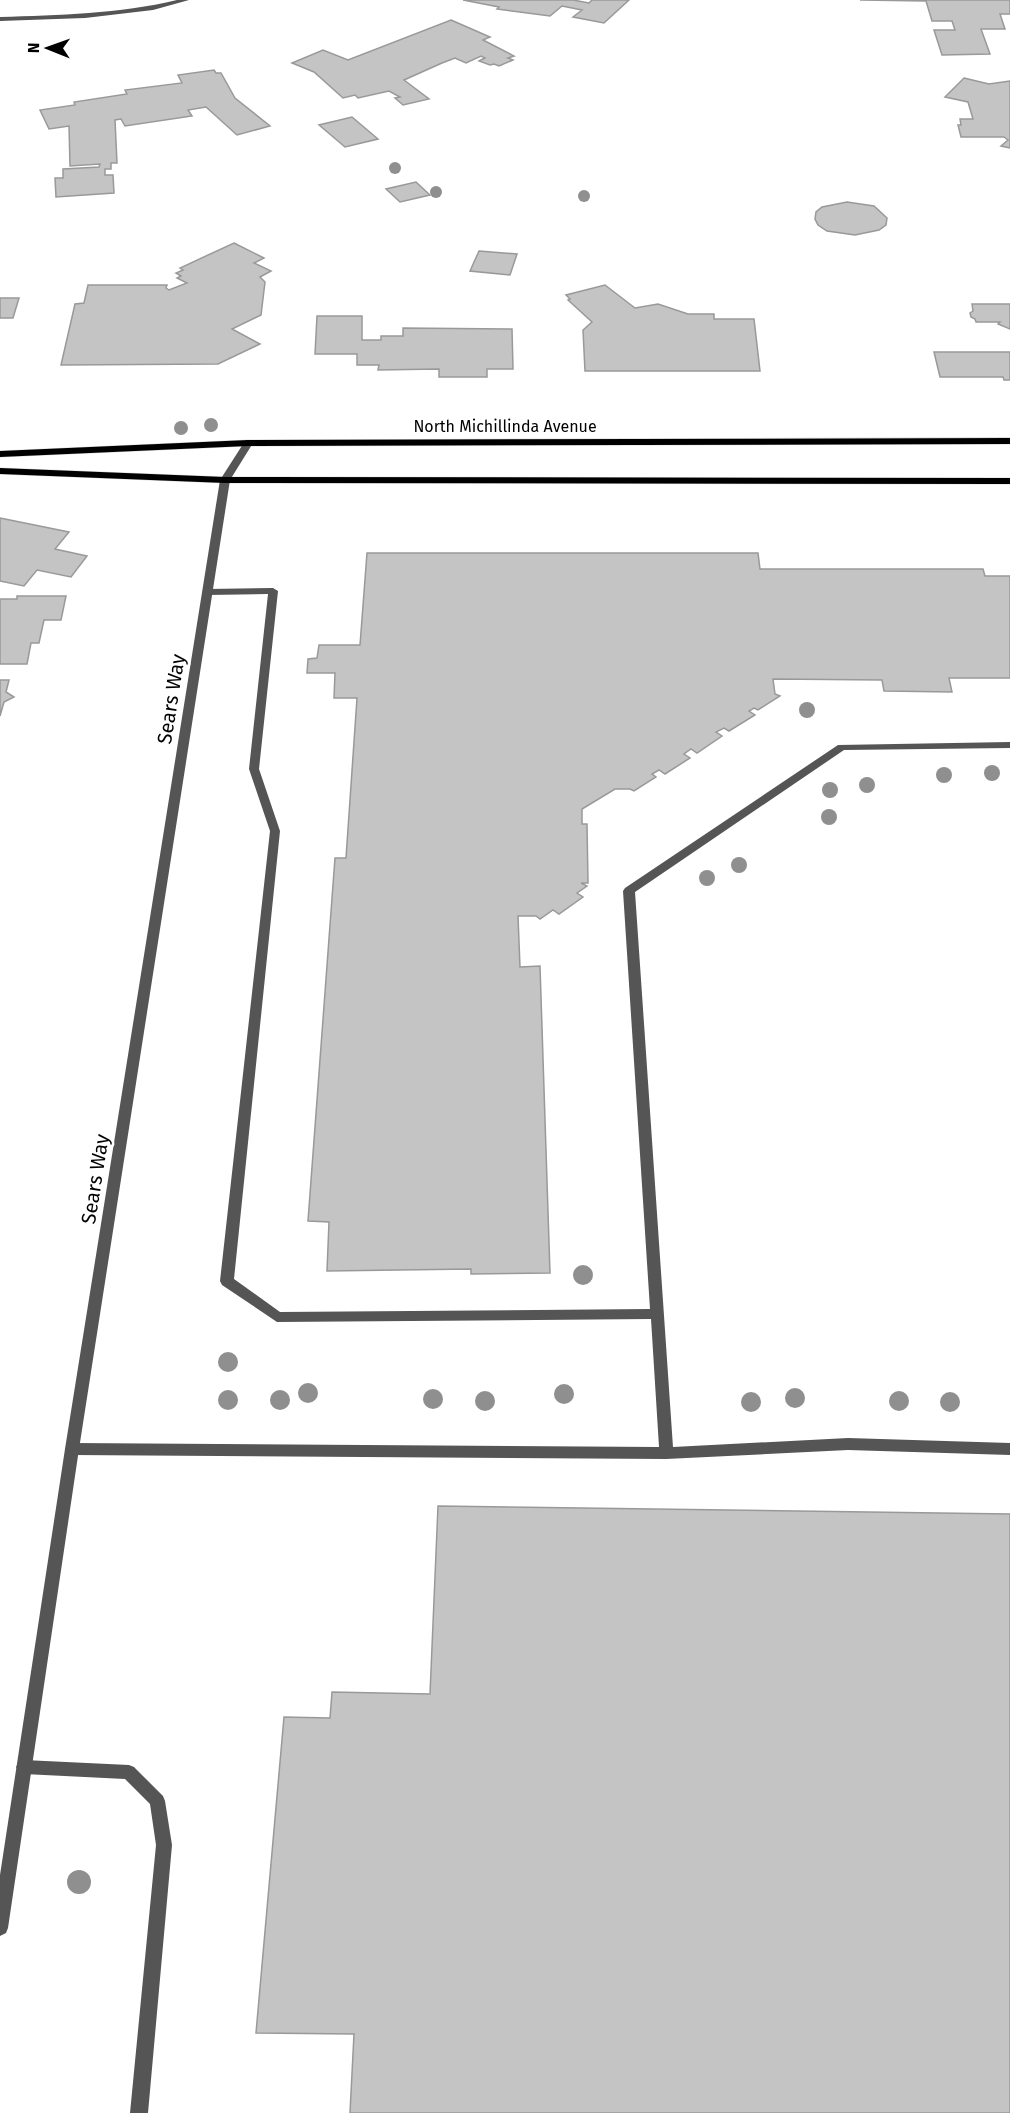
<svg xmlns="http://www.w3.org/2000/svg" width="1010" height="2113" font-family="'Fira Sans',sans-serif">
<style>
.building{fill:#c4c4c4;stroke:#999;stroke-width:1.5}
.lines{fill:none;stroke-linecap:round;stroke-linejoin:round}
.primary-casing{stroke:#dbdbdb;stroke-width:1}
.service{fill:#555;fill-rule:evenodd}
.minor{fill:#555;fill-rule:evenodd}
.primary{fill:#000;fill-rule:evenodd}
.tree{fill:#8f8f8f}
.labels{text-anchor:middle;stroke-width:5;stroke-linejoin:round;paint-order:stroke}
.far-street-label{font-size:16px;fill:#000;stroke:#fff}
.street-label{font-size:20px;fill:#000;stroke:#fff}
</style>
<rect width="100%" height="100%" fill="#fff"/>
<g class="building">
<polygon points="463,0 573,0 589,3 592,0 629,0 604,23 573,17 582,10 562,6 550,16 497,9 499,7"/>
<polygon points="860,0 1010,0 1010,14 1000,14 1005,29 981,29 990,54 942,55 934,30 955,30 952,21 932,21 926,1"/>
<polygon points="451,20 490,37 483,40 514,56 508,58 513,60 499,66 494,64 490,65 479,61 485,58 481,56 466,63 455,58 442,63 404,80 429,99 403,105 395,98 400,97 389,91 358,98 355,95 343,98 314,72 292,63 323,50 348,60"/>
<polygon points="214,70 216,73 221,73 235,98 270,126 237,135 206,107 188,110 192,116 125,126 121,119 115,120 117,163 111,163 111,169 105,169 105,175 113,175 114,193 56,197 55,178 63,178 63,169 99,167 100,164 70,166 69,126 49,129 40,110 75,105 74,102 127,94 125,90 182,83 178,75"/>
<polygon points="964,78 989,84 1010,81 1010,148 1001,146 1008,140 1004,137 961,137 958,125 961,125 960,119 973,119 968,102 945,97"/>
<polygon points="352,117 378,139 345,147 319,125"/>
<polygon points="416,182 430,195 400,202 386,189"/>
<polygon points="847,202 874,206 887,218 886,225 879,230 855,235 827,231 818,225 815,219 816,212 822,207"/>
<polygon points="234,243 264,258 254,263 271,271 260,277 265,282 261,315 232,329 260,344 218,364 61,365 75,304 84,303 88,285 167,285 166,288 169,290 187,283 177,278 181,276 176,273 183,270 180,268"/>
<polygon points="479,251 517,254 510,275 470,271"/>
<polygon points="605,285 635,308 658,304 688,314 714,314 714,319 754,319 760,371 585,371 583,330 592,322 568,300 570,299 566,295"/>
<polygon points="0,298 19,298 13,318 0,318"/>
<polygon points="972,304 1010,304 1010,329 998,324 1000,322 976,322 975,319 971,317 970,313 973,311"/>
<polygon points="317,316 362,316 362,340 381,340 381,336 403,336 403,328 512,329 513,369 487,369 487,377 439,377 439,369 378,370 379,365 357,365 357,354 315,354"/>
<polygon points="934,352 1010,352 1010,380 1004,380 1003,377 940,377"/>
<polygon points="0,518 69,532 55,549 87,556 71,577 37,570 24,586 0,581"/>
<polygon points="367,553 758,553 760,569 983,569 985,576 1010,576 1010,678 949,678 952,692 884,691 882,680 773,679 775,694 780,696 758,710 754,708 749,711 755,715 729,731 724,728 716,732 722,736 697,753 691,749 684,754 690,758 665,774 659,770 652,774 656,777 634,791 630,789 615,789 582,809 582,824 587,824 588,883 581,883 587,886 577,893 583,897 559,914 553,910 540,919 536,916 518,916 520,967 540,966 550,1273 471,1274 471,1269 327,1271 329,1222 308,1221 335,858 346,858 357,698 334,698 335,673 307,673 308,659 317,658 319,645 360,645"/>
<polygon points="17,596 66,596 61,620 44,620 39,643 31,643 27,664 0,664 0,599 17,599"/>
<polygon points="0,680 9,680 6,692 14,697 4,702 0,716"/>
<polygon points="438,1506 1010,1514 1010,2113 350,2113 354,2034 256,2033 284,1717 330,1718 332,1692 430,1694"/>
</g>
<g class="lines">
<g class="primary-casing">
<g id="primary">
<polygon points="1010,438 1010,444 248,446 0,457 0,451 248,440"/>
<polygon points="0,468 225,477 1010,478 1010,484 225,483 0,474"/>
</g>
</g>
<g class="service">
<polygon points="273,588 278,591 259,769 280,831 234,1279 280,1312 650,1309 623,891 625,888 838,745 1010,742 1010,748 844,750 635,892 673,1447 848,1438 1010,1443 1010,1455 848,1450 666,1459 72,1455 67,1453 65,1449 67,1445 72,1443 659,1447 651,1319 277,1322 222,1285 220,1281 270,831 249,769 268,594 207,595 202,592 207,589"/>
<polygon points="24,1760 129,1765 134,1767 163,1796 165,1801 172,1845 148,2113 130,2113 156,1845 150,1804 125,1779 24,1774 19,1772 16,1767 19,1762"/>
</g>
<g class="minor">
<path d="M177 0H189L153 10 85 18 0 21V17C59 15 119 14 177 0Z"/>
<polygon points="248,440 253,443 230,480 79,1449 8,1928 6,1933 0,1936 0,1875 65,1449 220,480 245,441"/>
</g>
<use href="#primary" class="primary"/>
</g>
<g class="tree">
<circle cx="395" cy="168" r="6"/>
<circle cx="436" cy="192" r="6"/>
<circle cx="584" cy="196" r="6"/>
<circle cx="211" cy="425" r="7"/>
<circle cx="181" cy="428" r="7"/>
<circle cx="807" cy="710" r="8"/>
<circle cx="992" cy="773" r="8"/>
<circle cx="944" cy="775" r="8"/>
<circle cx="867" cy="785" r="8"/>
<circle cx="830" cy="790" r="8"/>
<circle cx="829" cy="817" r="8"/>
<circle cx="739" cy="865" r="8"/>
<circle cx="707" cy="878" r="8"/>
<circle cx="583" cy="1275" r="10"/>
<circle cx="228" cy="1362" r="10"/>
<circle cx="308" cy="1393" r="10"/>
<circle cx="564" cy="1394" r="10"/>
<circle cx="795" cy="1398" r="10"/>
<circle cx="433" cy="1399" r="10"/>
<circle cx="228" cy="1400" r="10"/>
<circle cx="280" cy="1400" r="10"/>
<circle cx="485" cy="1401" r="10"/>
<circle cx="899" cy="1401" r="10"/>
<circle cx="751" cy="1402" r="10"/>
<circle cx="950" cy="1402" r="10"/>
<circle cx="79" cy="1882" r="12"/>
</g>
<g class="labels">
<g class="far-street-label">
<text x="505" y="432">North Michillinda Avenue</text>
</g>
<g class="street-label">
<text transform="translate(171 699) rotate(-81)" y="7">Sears Way</text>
<text transform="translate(95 1179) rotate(-81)" y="7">Sears Way</text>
</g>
</g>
<g transform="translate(48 48) rotate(271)" stroke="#ffffff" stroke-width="4.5" paint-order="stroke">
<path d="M0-4.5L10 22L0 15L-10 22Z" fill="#000000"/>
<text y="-9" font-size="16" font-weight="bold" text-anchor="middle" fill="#000000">N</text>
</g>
</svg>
